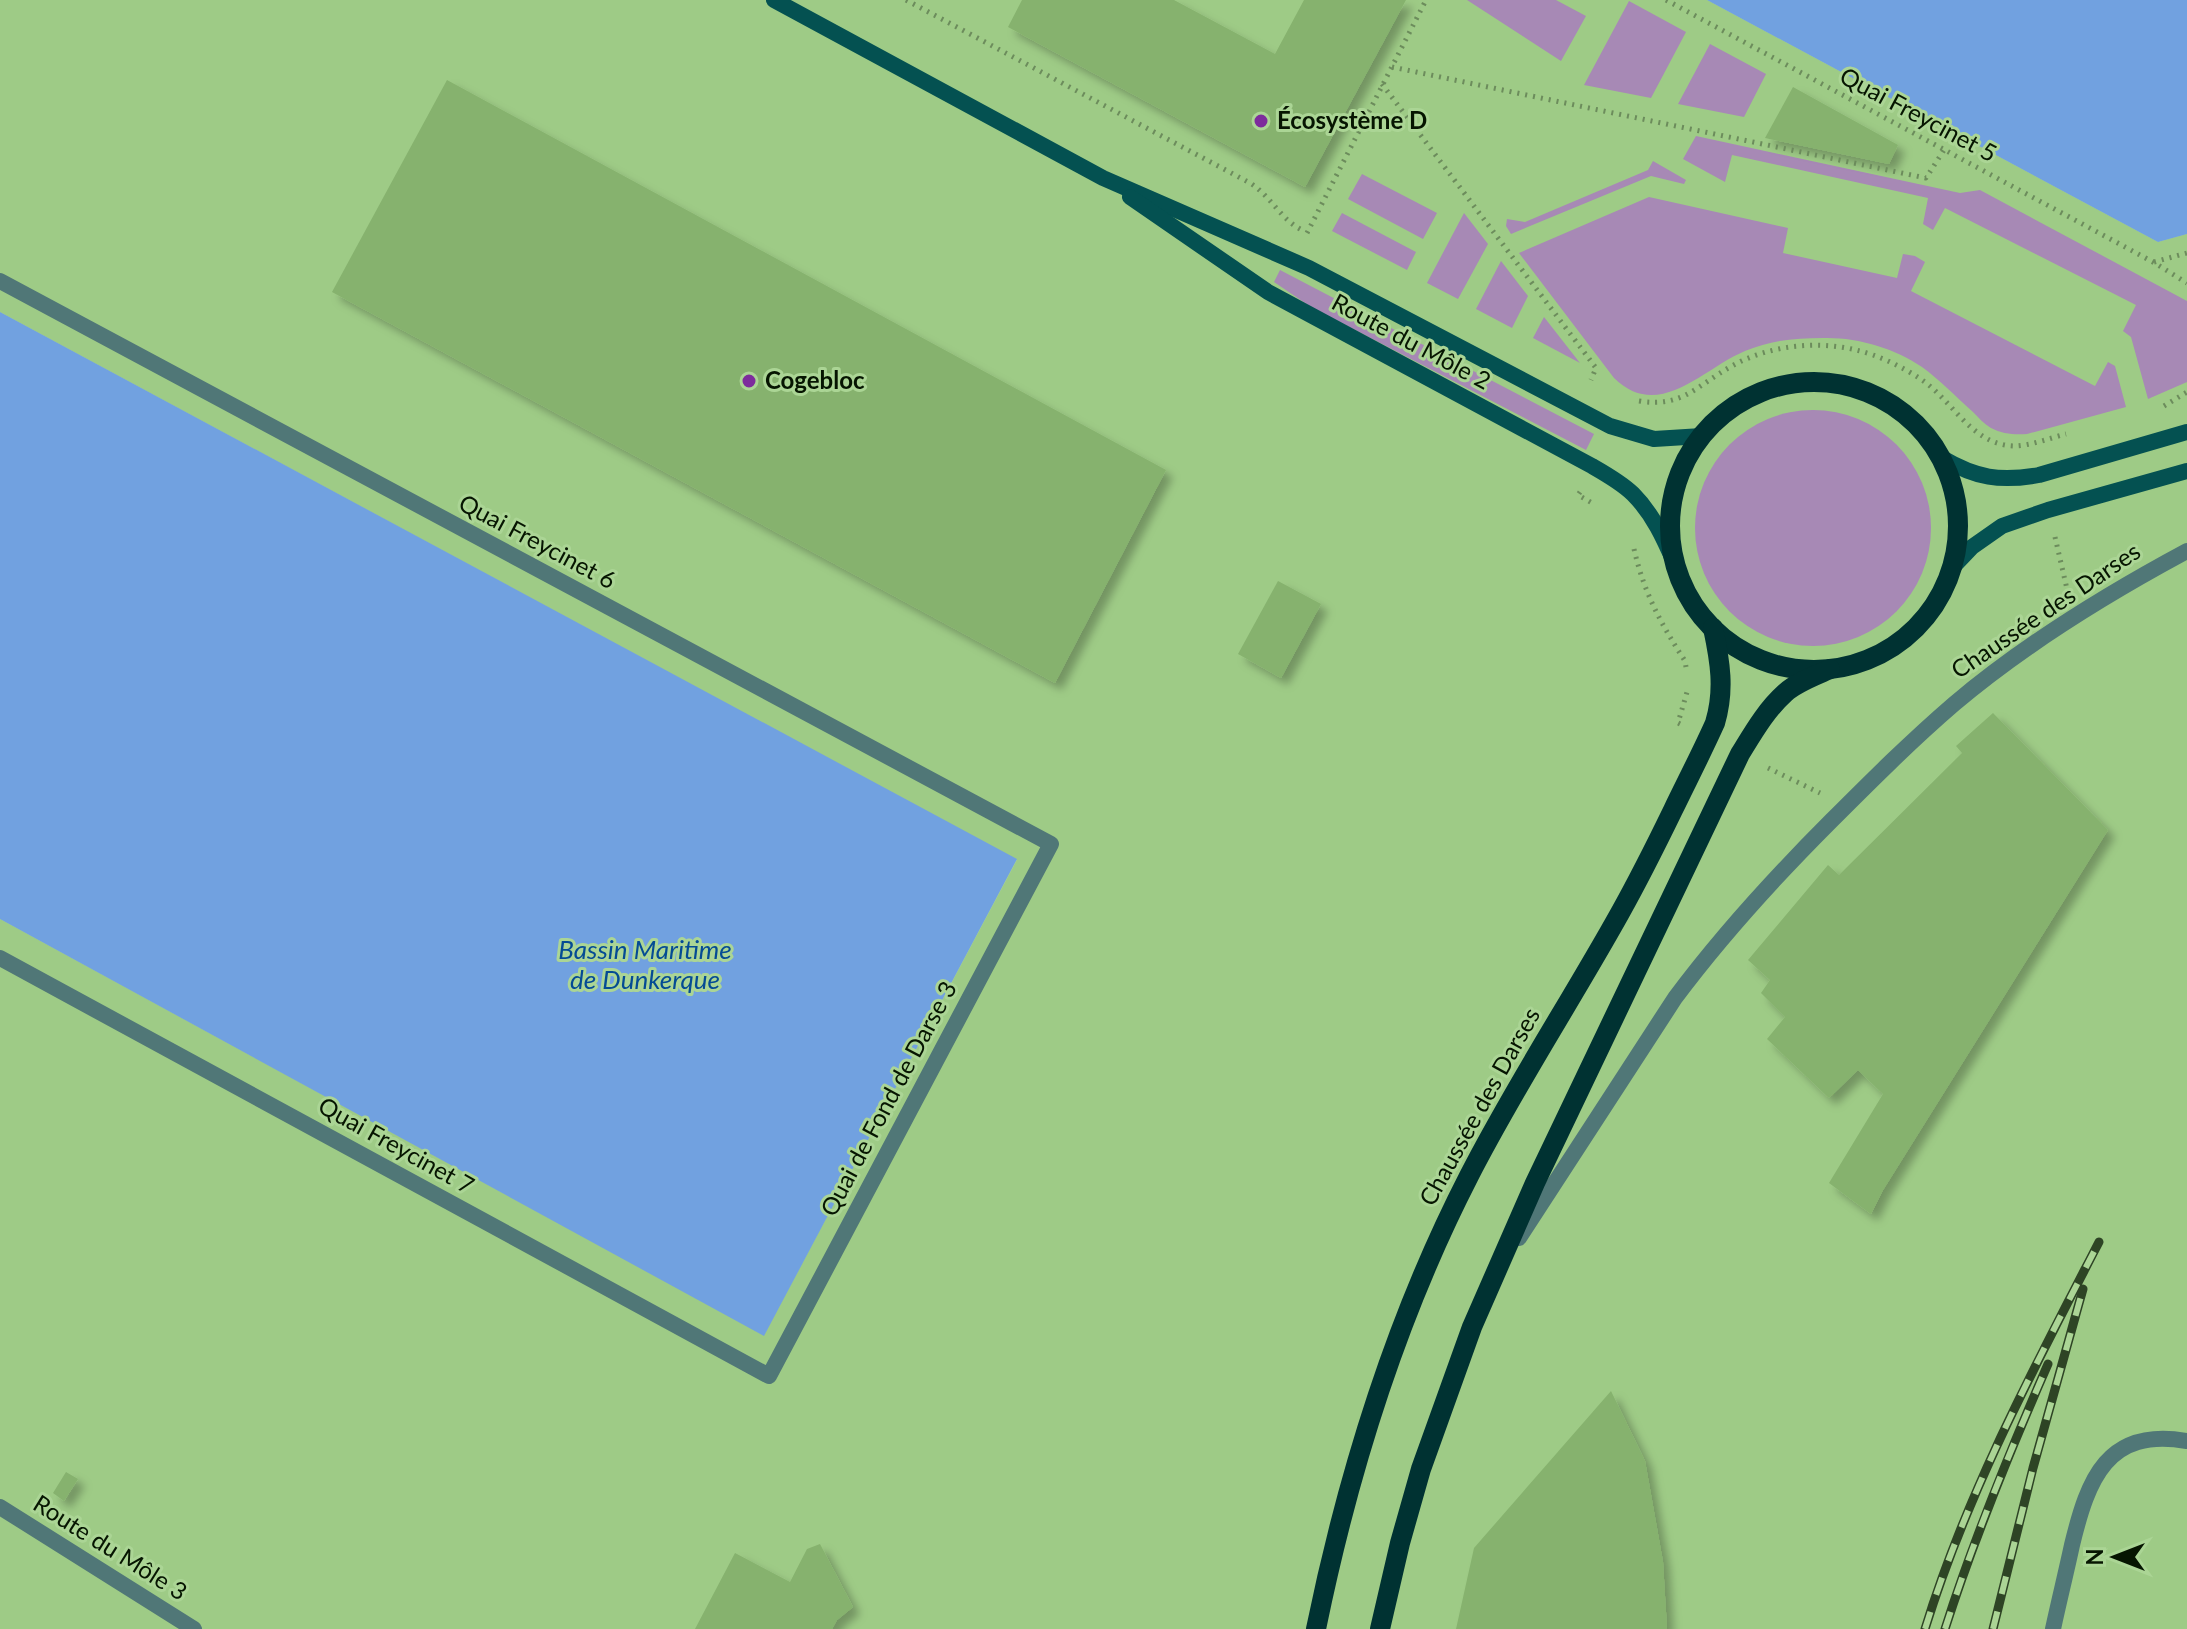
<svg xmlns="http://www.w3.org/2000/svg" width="2187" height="1629" font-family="Lato,sans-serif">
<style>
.built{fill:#9ecb86}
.green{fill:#a789b5}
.water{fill:#71a1e0}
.building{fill:#86b26e;filter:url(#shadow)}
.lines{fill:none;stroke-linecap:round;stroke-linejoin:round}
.path{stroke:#6c8c5c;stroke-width:5;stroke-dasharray:2 6;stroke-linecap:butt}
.service{stroke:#507777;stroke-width:16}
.minor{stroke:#507777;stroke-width:16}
.secondary{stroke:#045151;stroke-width:16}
.primary{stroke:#003232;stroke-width:20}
.rail-casing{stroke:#2e4425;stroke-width:9}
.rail{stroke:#abd595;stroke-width:6;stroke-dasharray:18;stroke-linecap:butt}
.poi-dot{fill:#7d2c9c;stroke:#abd595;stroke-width:3}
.labels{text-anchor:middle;stroke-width:6;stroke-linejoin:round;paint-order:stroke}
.street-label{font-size:24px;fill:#061501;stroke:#abd595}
.poi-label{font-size:24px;font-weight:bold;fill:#061501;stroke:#abd595;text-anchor:start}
.water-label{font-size:26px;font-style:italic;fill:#044b94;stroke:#abd595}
</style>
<defs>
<filter id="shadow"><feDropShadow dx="7" dy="7" stdDeviation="4" flood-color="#0004"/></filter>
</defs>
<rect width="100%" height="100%" fill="#abd595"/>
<polygon class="built" points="0,0 1707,0 2158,242 2187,234 2187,1629 0,1629 0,919 764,1335 1017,860 0,312"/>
<g class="green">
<polygon points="1467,0 1556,0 1586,16 1561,61"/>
<polygon points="1629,1 1686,32 1651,98 1584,85"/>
<polygon points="1710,44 1766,74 1744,117 1678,104"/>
<polygon points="1696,136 1960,193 1980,190 2187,301 2187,382 2148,399 2131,337 2123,331 2136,305 1945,208 1933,230 1923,224 1928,198 1732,155 1725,182 1683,159"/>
<polygon points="1653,161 1686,180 1684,184 1651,176 1511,234 1506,226 1507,219 1525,222 1648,170"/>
<polygon points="1362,174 1437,213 1423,239 1348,199"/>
<path d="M1649 197 1788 228 1783 253 1897 278 1903 254 1915 256 1925 262 1911 291 2095 386 2108 362 2115 366 2126 407 2027 434C2015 435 2002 434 1991 428 1984 424 1978 417 1973 412 1956 397 1940 380 1922 367 1894 348 1857 337 1823 338 1796 338 1771 340 1745 351 1702 369 1659 422 1614 378L1519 253Z"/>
<polygon points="1342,213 1416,252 1407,270 1332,231"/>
<polygon points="1464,213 1488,244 1458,299 1427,283"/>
<polygon points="1501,261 1528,296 1512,328 1476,309"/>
<polygon points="1280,270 1594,434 1586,450 1311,307 1274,282"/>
<polygon points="1544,317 1580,363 1533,338"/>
<circle cx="1813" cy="528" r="118"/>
</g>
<g class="water">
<polygon points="1707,0 2187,0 2187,234 2158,242"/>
<polygon points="0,312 1017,859 764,1336 0,919"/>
</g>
<g class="building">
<polygon points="1022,0 1174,0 1275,54 1304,0 1406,0 1305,187 1008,27"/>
<polygon points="447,80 1166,470 1055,683 332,292"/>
<polygon points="1793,87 1898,145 1889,164 1765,138"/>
<polygon points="1278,581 1321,604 1281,678 1238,654"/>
<polygon points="1993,713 2108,830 1883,1190 1871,1214 1829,1183 1883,1094 1858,1070 1829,1098 1767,1039 1785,1017 1761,993 1770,980 1748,960 1828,865 1839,875 1962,753 1956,746"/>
<polygon points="1611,1391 1645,1461 1663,1562 1667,1629 1456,1629 1474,1548"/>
<polygon points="66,1472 78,1479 64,1501 53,1493"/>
<polygon points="820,1544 853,1607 837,1620 832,1629 695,1629 735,1553 790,1582 807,1549"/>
</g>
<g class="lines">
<g class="path">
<path d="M906 0 1250 183C1271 196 1280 219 1302 230"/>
<polyline points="1666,0 2153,262 2187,283"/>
<polyline points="1392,67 1926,178 1944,150"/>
<polyline points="1382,84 1596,368 1591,380"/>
<polyline points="1307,233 1426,0"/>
<polyline points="2154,262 2187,253"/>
<path d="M1639 401C1683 408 1697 385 1732 366 1767 346 1816 340 1856 350 1878 355 1903 367 1922 380 1953 401 1971 444 2013 446 2030 446 2050 438 2066 434"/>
<polyline points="2164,406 2187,392"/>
<polyline points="1580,492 1578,495 1594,504"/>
<polyline points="2055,537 2067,589"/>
<path d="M1634 549C1644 593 1661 624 1685 661L1686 667"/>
<polyline points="1680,724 1678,723 1687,692"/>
<polyline points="1768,768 1820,793"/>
</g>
<g class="service">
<polyline points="0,281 1051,844 769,1376 0,958"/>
<path d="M1519 1238 1675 998C1722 935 1775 877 1831 821 1871 781 1911 741 1954 704 2025 644 2105 595 2187 551"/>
<path d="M2053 1629C2059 1601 2066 1573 2072 1545 2088 1479 2107 1427 2187 1441"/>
</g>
<polyline class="minor" points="0,1507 194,1629"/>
<g class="secondary">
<polyline points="774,0 1103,178 1309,268 1610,426 1654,439 1702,436"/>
<path d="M1130 197 1268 292 1592 466C1606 474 1622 483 1633 494 1653 514 1664 539 1675 564"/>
<path d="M1942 458C1976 478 2000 482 2039 475L2187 432"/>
<polyline points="1952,568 1972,547 2002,526 2048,510 2187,471"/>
</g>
<g class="primary">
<circle cx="1814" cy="526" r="144"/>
<path d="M1316 1629C1348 1473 1396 1318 1469 1176 1515 1086 1571 1001 1620 913 1639 879 1656 845 1673 810 1687 781 1702 752 1715 723 1725 690 1720 661 1713 628"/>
<path d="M1380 1629 1400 1543 1421 1469 1472 1327 1535 1183 1740 754C1753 733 1766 710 1785 693 1797 682 1815 676 1830 669"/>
</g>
<g class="rail-casing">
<g id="rail">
<path d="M1925 1629C1967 1493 2034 1368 2099 1242"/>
<path d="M1945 1629C1974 1538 2010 1451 2048 1364"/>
<polyline points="1993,1629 2033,1468 2083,1289"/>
</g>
</g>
<use href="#rail" class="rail"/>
</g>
<g class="poi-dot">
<circle cx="1261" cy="121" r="8"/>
<circle cx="749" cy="381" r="8"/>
</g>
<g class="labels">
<g class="street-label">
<text transform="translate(1918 115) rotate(28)" y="8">Quai Freycinet 5</text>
<text transform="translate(1411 342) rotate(28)" y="8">Route du Môle 2</text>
<text transform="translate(537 542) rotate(28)" y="8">Quai Freycinet 6</text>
<text transform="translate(2046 611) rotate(-34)" y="8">Chaussée des Darses</text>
<text transform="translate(889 1099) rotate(-62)" y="8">Quai de Fond de Darse 3</text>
<text transform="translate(1480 1107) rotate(-61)" y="8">Chaussée des Darses</text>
<text transform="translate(396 1146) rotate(29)" y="8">Quai Freycinet 7</text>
<text transform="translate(110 1548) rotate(32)" y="8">Route du Môle 3</text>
</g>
<g class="poi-label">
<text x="1277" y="129">Écosystème D</text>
<text x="765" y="389">Cogebloc</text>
</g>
<g class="water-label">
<text x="645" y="959">Bassin Maritime<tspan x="645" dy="30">de Dunkerque</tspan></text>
</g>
</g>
<g transform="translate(2115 1557) rotate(270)" stroke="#abd595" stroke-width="6" paint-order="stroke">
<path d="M0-6L14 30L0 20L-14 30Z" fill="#061501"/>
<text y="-12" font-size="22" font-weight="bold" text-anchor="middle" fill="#061501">N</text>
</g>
</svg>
